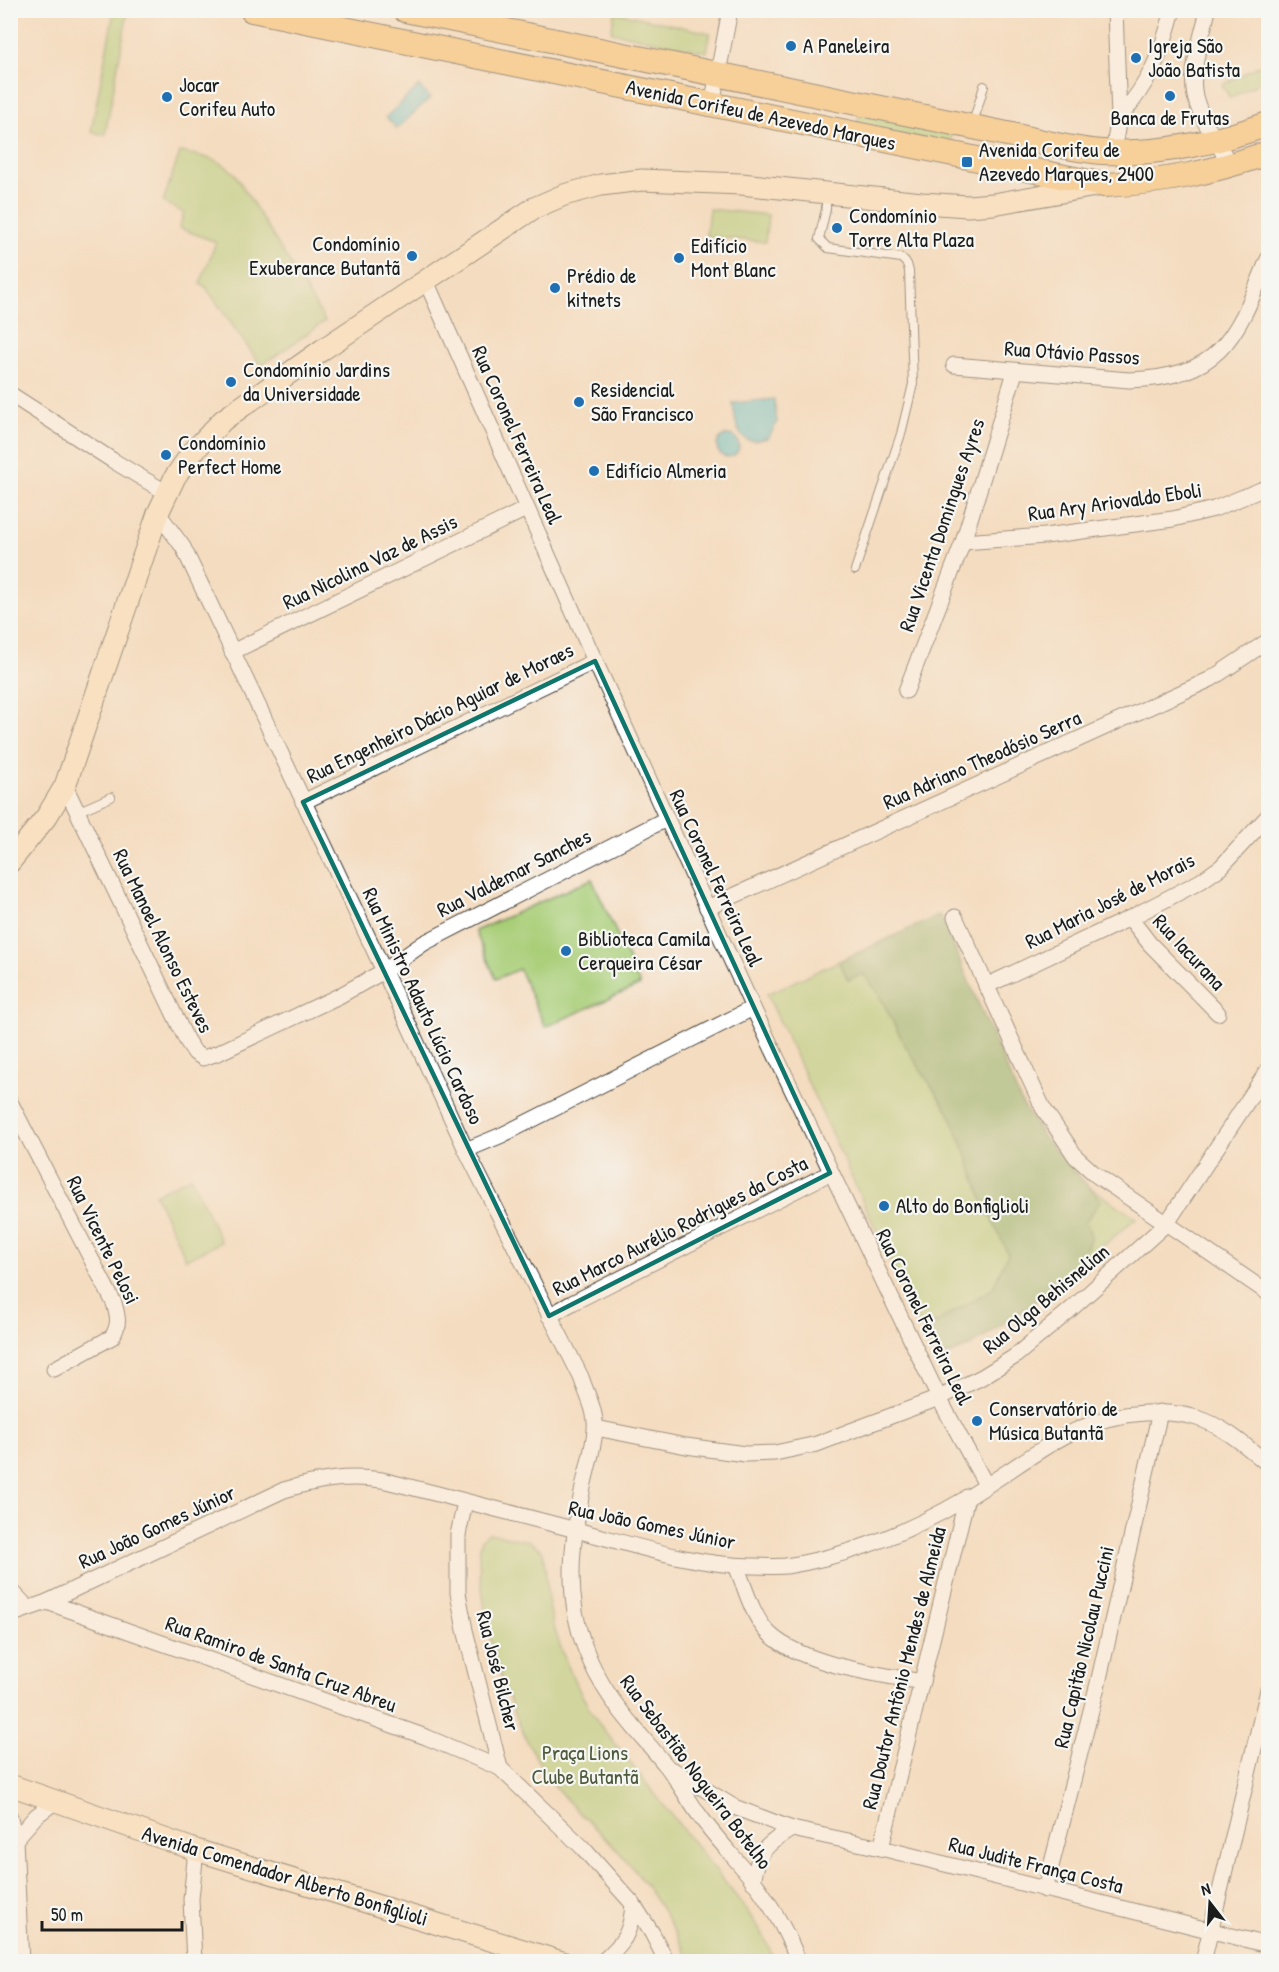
<svg xmlns="http://www.w3.org/2000/svg" width="1279" height="1972" font-family="'Patrick Hand',sans-serif">
<style>
.green{fill:#a9ce77;stroke:#62754a;stroke-width:1.5}
.forest{fill:#86b168;stroke:#516642;stroke-width:1.5}
.water{fill:#53bfcd;stroke:#386e74;stroke-width:1.5}
.lines{fill:none;stroke-linecap:round;stroke-linejoin:round}
.service-casing{stroke:#3c3935;stroke-width:10}
.minor-casing{stroke:#3c3935;stroke-width:17}
.secondary-casing{stroke:#3c3935;stroke-width:23}
.primary-casing{stroke:#3c3935;stroke-width:26}
.service{stroke:#fff;stroke-width:8}
.minor{stroke:#fff;stroke-width:15}
.secondary{stroke:#fce5c4;stroke-width:21}
.primary{stroke:#f8bf6c;stroke-width:24}
.marked{fill:none;stroke:#0f766e;stroke-width:4.5;stroke-linejoin:round}
.poi-dot{fill:#1f6fb2;stroke:#f6f6f2;stroke-width:2}
.labels{text-anchor:middle;stroke-width:4.5;stroke-linejoin:round;paint-order:stroke}
.poi-label{font-size:21px;fill:#1c1c1c;stroke:#f6f6f2;text-anchor:start}
.street-label{font-size:21px;fill:#1c1c1c;stroke:#f6f6f2}
.park-label{font-size:21px;fill:#4d5a3c;stroke:#f6f6f2}
</style>
<rect width="100%" height="100%" fill="#f6f6f2"/>
<filter id="ink" filterUnits="userSpaceOnUse"><feTurbulence type="fractalNoise" baseFrequency=".0167" numOctaves="2"/><feDisplacementMap in="SourceGraphic" scale="12" xChannelSelector="R" yChannelSelector="G"/><feConvolveMatrix kernelMatrix="1 2 1 2 8 2 1 2 1" color-interpolation-filters="sRGB"/></filter>
<filter id="wash" filterUnits="userSpaceOnUse"><feTurbulence type="fractalNoise" baseFrequency=".008" numOctaves="4" result="noise"/><feDisplacementMap in="SourceGraphic" scale="24" xChannelSelector="R" yChannelSelector="G"/><feGaussianBlur stdDeviation="1.35" result="paint"/><feColorMatrix in="noise" values="0 0 0 0 0 0 0 0 0 0 0 0 0 0 0 0 0 1.4 0 .05"/><feComposite in="paint" operator="in"/></filter>
<g filter="url(#wash)">
<rect width="100%" height="100%" fill="#f4dcc0"/>
<g class="green">
<polygon points="114,11 128,11 105,135 91,132"/>
<polygon points="615,12 710,33 707,52 611,32"/>
<polygon points="1268,61 1268,78 1230,98 1222,85"/>
<polygon points="860,111 952,130 950,145 857,126"/>
<path d="M180 152C200 156 220 158 235 174L325 321 261 366 205 286 200 284 216 242 179 228 184 213 163 202Z"/>
<polygon points="709,209 768,215 765,242 706,236"/>
<polygon points="592,879 640,985 545,1027 519,969 496,979 475,931"/>
<polygon points="940,915 1022,1104 1044,1138 1087,1185 1136,1218 1044,1296 968,1347 936,1360 767,994"/>
<polygon points="191,1177 221,1242 186,1259 155,1194"/>
<path d="M489 1533 529 1541 542 1550C547 1568 546 1587 549 1606 558 1649 575 1688 600 1725L746 1909 763 1935 775 1961H690C671 1922 649 1885 619 1852 599 1830 576 1812 558 1790 521 1744 490 1660 484 1602 481 1583 476 1557 482 1539Z"/>
</g>
<polygon class="forest" points="940,915 1022,1104 1044,1138 1101,1200 1086,1221 1091,1236 1080,1266 1044,1296 968,1347 940,1358 926,1328 992,1289 1008,1254 981,1196 966,1153 949,1113 906,1047 877,991 863,974 848,980 839,961"/>
<g class="water">
<polygon points="419,86 430,98 397,129 386,117"/>
<path d="M774 399 777 422 769 437C738 450 736 427 733 403Z"/>
<circle cx="728" cy="446" r="11"/>
</g>
</g>
<g filter="url(#ink)">
<g class="lines">
<g class="service-casing">
<g id="service">
<polyline points="973,123 984,86"/>
<polyline points="826,195 826,209 819,239 828,248 901,258 907,264 909,271 913,384 901,434 855,570"/>
<polyline points="77,812 111,797"/>
</g>
</g>
<g class="minor-casing">
<g id="minor">
<path d="M1208 10C1203 33 1191 67 1194 90 1196 113 1219 145 1231 166"/>
<polyline points="712,105 730,10"/>
<path d="M1119 118C1150 82 1161 55 1173 10"/>
<polyline points="1113,152 1119,118 1115,10"/>
<polyline points="426,281 595,661 753,1008 939,1398 986,1485"/>
<path d="M954 365 1129 380C1223 377 1236 337 1268 259"/>
<polyline points="10,394 112,460 167,493"/>
<path d="M158 513 183 547 384 971 466 1150 581 1377C586 1393 597 1412 595 1429 594 1447 588 1465 584 1483 572 1538 564 1593 585 1648 603 1697 632 1724 664 1763 678 1779 687 1799 700 1816 719 1843 744 1866 763 1894 777 1915 789 1937 799 1962"/>
<polyline points="963,542 1045,536 1173,519 1214,509 1268,487"/>
<polyline points="232,652 526,509"/>
<polyline points="906,691 963,542 1015,372"/>
<polyline points="65,786 187,1041 195,1053 203,1058 218,1053 339,996 384,971 424,943 666,819"/>
<polyline points="303,802 595,661"/>
<polyline points="707,908 1211,679 1268,641"/>
<polyline points="955,917 1043,1108 1076,1157 1096,1175 1268,1293"/>
<polyline points="1130,918 1150,944 1218,1013"/>
<polyline points="986,986 1130,918 1201,881 1221,867 1268,816"/>
<path d="M10 1102 114 1303C118 1317 120 1324 112 1337L54 1369"/>
<polyline points="466,1150 502,1135 753,1008"/>
<polyline points="549,1316 572,1303 830,1173"/>
<polyline points="596,1428 686,1446 745,1454 775,1453 817,1444 848,1432 939,1398 982,1377 1014,1357 1069,1311 1167,1223 1268,1070"/>
<polyline points="465,1502 458,1535 458,1593 465,1630 500,1768 582,1847 633,1904 652,1933 667,1962"/>
<path d="M736 1566C745 1586 751 1612 765 1629 794 1664 878 1674 922 1682"/>
<polyline points="10,1589 28,1608"/>
<polyline points="47,1602 426,1737 500,1768"/>
<path d="M10 1615 47 1602 284 1490C317 1480 347 1475 382 1480 447 1496 511 1513 576 1530 634 1545 692 1565 752 1566 763 1566 775 1567 786 1566 850 1556 911 1531 967 1498 1026 1463 1073 1416 1145 1413 1162 1412 1181 1413 1197 1418 1224 1426 1247 1447 1268 1464"/>
<polyline points="673,1770 734,1807 792,1829 881,1848 1268,1945"/>
<polyline points="10,1817 15,1840 21,1962"/>
<polyline points="15,1840 36,1816 56,1801"/>
<polyline points="881,1848 967,1497"/>
<path d="M753 1882C758 1851 766 1844 792 1829"/>
<polyline points="1045,1890 1098,1683 1160,1412"/>
<polyline points="194,1962 191,1899 196,1850"/>
<path d="M602 1962C624 1943 631 1933 633 1904"/>
<polyline points="1203,1962 1268,1690"/>
</g>
</g>
<g class="secondary-casing">
<g id="secondary">
<polyline points="10,862 47,816 65,786 158,513 175,477 191,454 223,420 322,350 534,208 564,195 601,185 642,180 741,184 922,203 968,206 993,204 1096,186"/>
<polyline points="10,1785 196,1850 562,1962"/>
</g>
</g>
<g class="primary-casing">
<g id="primary">
<path d="M252 10 1104 185C1167 182 1209 173 1268 153"/>
<path d="M405 10 1012 135C1041 141 1072 150 1102 152 1160 155 1215 143 1268 124"/>
</g>
</g>
<use href="#service" class="service"/>
<use href="#minor" class="minor"/>
<use href="#secondary" class="secondary"/>
<use href="#primary" class="primary"/>
</g>
</g>
<path d="M0 0H1279V1972H0ZM595 661 830 1173 549 1316 303 802Z" fill="#f4dcc0" fill-opacity=".55" fill-rule="evenodd"/>
<path class="marked" d="M595 661 830 1173 549 1316 303 802Z"/>
<g class="poi-dot">
<circle cx="791" cy="46" r="6"/>
<circle cx="1136" cy="58" r="6"/>
<circle cx="1170" cy="96" r="6"/>
<circle cx="167" cy="97" r="6"/>
<rect x="961" y="156" width="12" height="12" rx="3"/>
<circle cx="837" cy="228" r="6"/>
<circle cx="412" cy="256" r="6"/>
<circle cx="679" cy="258" r="6"/>
<circle cx="555" cy="288" r="6"/>
<circle cx="231" cy="382" r="6"/>
<circle cx="579" cy="402" r="6"/>
<circle cx="166" cy="455" r="6"/>
<circle cx="594" cy="471" r="6"/>
<circle cx="566" cy="951" r="6"/>
<circle cx="884" cy="1206" r="6"/>
<circle cx="977" cy="1421" r="6"/>
</g>
<g class="labels">
<g class="poi-label">
<text x="803" y="53">A Paneleira</text>
<text x="1148" y="53">Igreja São<tspan x="1148" dy="24">João Batista</tspan></text>
<text x="179" y="92">Jocar<tspan x="179" dy="24">Corifeu Auto</tspan></text>
<text x="1170" y="125" text-anchor="middle">Banca de Frutas</text>
<text x="979" y="157">Avenida Corifeu de<tspan x="979" dy="24">Azevedo Marques, 2400</tspan></text>
<text x="849" y="223">Condomínio<tspan x="849" dy="24">Torre Alta Plaza</tspan></text>
<text x="400" y="251" text-anchor="end">Condomínio<tspan x="400" dy="24">Exuberance Butantã</tspan></text>
<text x="691" y="253">Edifício<tspan x="691" dy="24">Mont Blanc</tspan></text>
<text x="567" y="283">Prédio de<tspan x="567" dy="24">kitnets</tspan></text>
<text x="243" y="377">Condomínio Jardins<tspan x="243" dy="24">da Universidade</tspan></text>
<text x="591" y="397">Residencial<tspan x="591" dy="24">São Francisco</tspan></text>
<text x="178" y="450">Condomínio<tspan x="178" dy="24">Perfect Home</tspan></text>
<text x="606" y="478">Edifício Almeria</text>
<text x="578" y="946">Biblioteca Camila<tspan x="578" dy="24">Cerqueira César</tspan></text>
<text x="896" y="1213">Alto do Bonfiglioli</text>
<text x="989" y="1416">Conservatório de<tspan x="989" dy="24">Música Butantã</tspan></text>
</g>
<g class="street-label">
<text transform="translate(761 115) rotate(12)" y="7">Avenida Corifeu de Azevedo Marques</text>
<text transform="translate(1072 353) rotate(4)" y="7">Rua Otávio Passos</text>
<text transform="translate(517 435) rotate(66)" y="7">Rua Coronel Ferreira Leal</text>
<text transform="translate(1115 502) rotate(-8)" y="7">Rua Ary Ariovaldo Eboli</text>
<text transform="translate(942 525) rotate(-71)" y="7">Rua Vicenta Domingues Ayres</text>
<text transform="translate(370 562) rotate(-26)" y="7">Rua Nicolina Vaz de Assis</text>
<text transform="translate(440 713) rotate(-26)" y="7">Rua Engenheiro Dácio Aguiar de Moraes</text>
<text transform="translate(982 760) rotate(-24)" y="7">Rua Adriano Theodósio Serra</text>
<text transform="translate(514 873) rotate(-27)" y="7">Rua Valdemar Sanches</text>
<text transform="translate(716 878) rotate(65)" y="7">Rua Coronel Ferreira Leal</text>
<text transform="translate(1110 901) rotate(-27)" y="7">Rua Maria José de Morais</text>
<text transform="translate(163 941) rotate(64)" y="7">Rua Manoel Alonso Esteves</text>
<text transform="translate(1189 952) rotate(47)" y="7">Rua Iacurana</text>
<text transform="translate(423 1006) rotate(65)" y="7">Rua Ministro Adauto Lúcio Cardoso</text>
<text transform="translate(680 1226) rotate(-27)" y="7">Rua Marco Aurélio Rodrigues da Costa</text>
<text transform="translate(103 1240) rotate(64)" y="7">Rua Vicente Pelosi</text>
<text transform="translate(1046 1299) rotate(-40)" y="7">Rua Olga Behisnelian</text>
<text transform="translate(924 1317) rotate(64)" y="7">Rua Coronel Ferreira Leal</text>
<text transform="translate(652 1525) rotate(12)" y="7">Rua João Gomes Júnior</text>
<text transform="translate(157 1527) rotate(-25)" y="7">Rua João Gomes Júnior</text>
<text transform="translate(1084 1647) rotate(-77)" y="7">Rua Capitão Nicolau Puccini</text>
<text transform="translate(281 1664) rotate(20)" y="7">Rua Ramiro de Santa Cruz Abreu</text>
<text transform="translate(904 1668) rotate(-76)" y="7">Rua Doutor Antônio Mendes de Almeida</text>
<text transform="translate(498 1671) rotate(76)" y="7">Rua José Bilcher</text>
<text transform="translate(696 1772) rotate(53)" y="7">Rua Sebastião Nogueira Botelho</text>
<text transform="translate(1036 1865) rotate(14)" y="7">Rua Judite França Costa</text>
<text transform="translate(285 1876) rotate(17)" y="7">Avenida Comendador Alberto Bonfiglioli</text>
</g>
<g class="park-label">
<text x="585" y="1760">Praça Lions<tspan x="585" dy="24">Clube Butantã</tspan></text>
</g>
</g>
<rect width="1279" height="1972" fill="none" stroke="#f6f6f2" stroke-width="36"/>
<g transform="translate(1210 1903) rotate(343)" stroke="#f6f6f2" stroke-width="4.5" paint-order="stroke">
<path d="M0-4.5L10 22L0 15L-10 22Z" fill="#1c1c1c"/>
<text y="-9" font-size="16" font-weight="bold" text-anchor="middle" fill="#1c1c1c">N</text>
</g>
<path d="M42 1921v9h140v-9" fill="none" stroke="#1c1c1c" stroke-width="3"/>
<text x="51" y="1921" font-size="18" fill="#1c1c1c" stroke="#f6f6f2" stroke-width="4.5" paint-order="stroke">50 m</text>
</svg>
